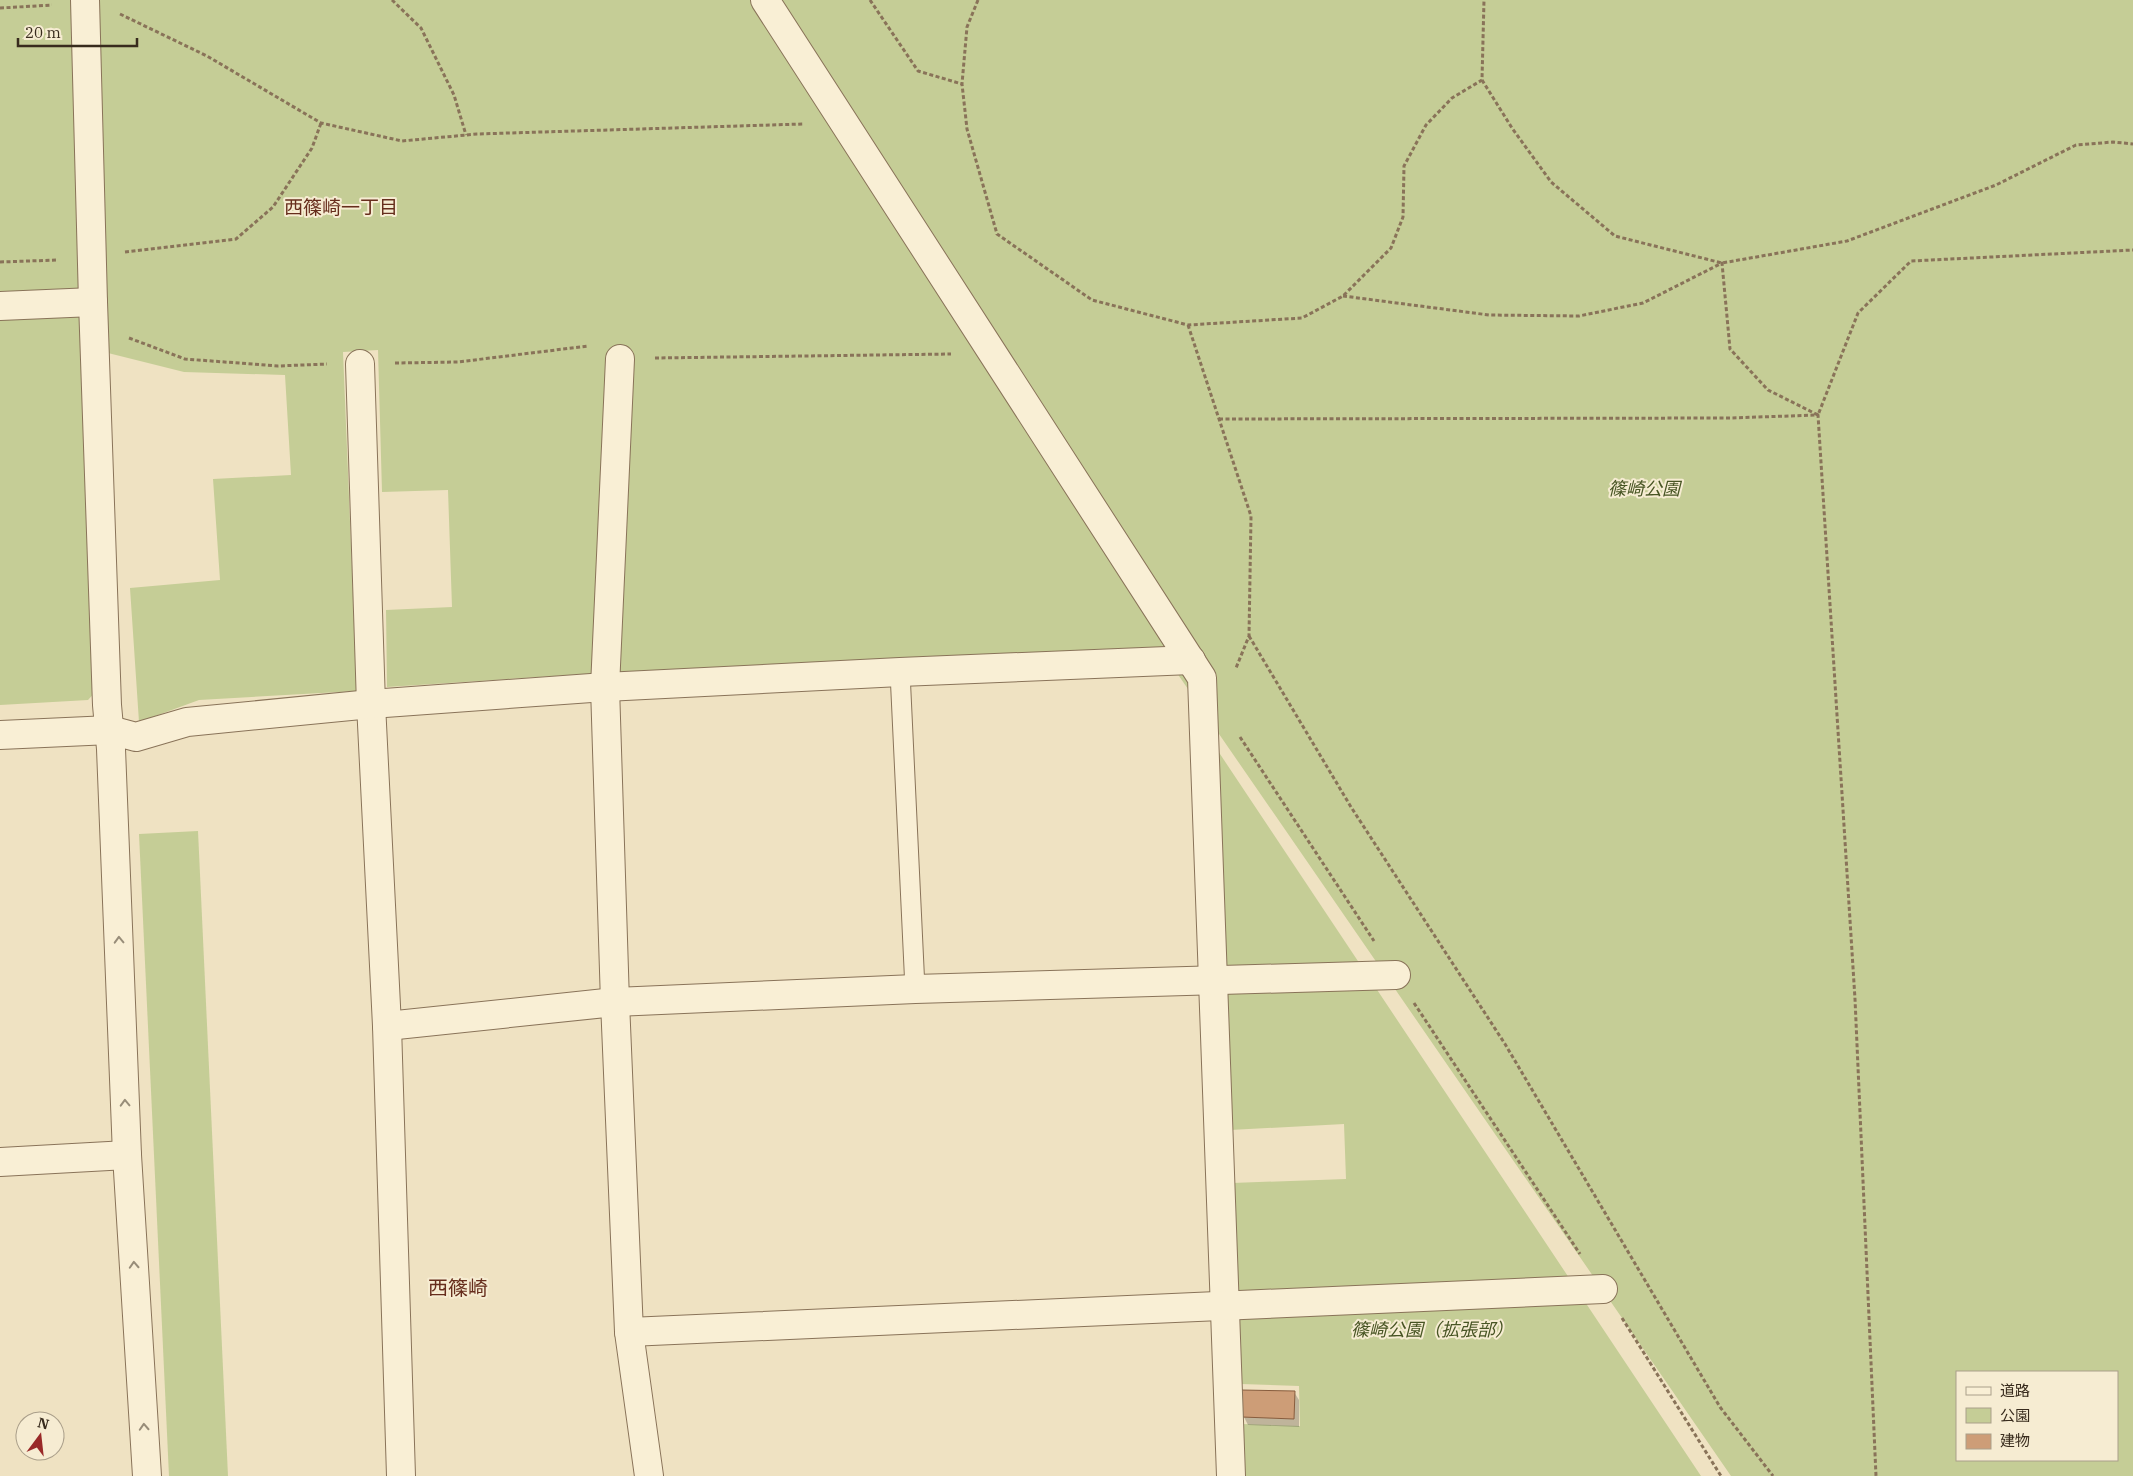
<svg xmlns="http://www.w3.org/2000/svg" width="2133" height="1476" font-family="'IBM Plex Serif','Noto Sans JP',serif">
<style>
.green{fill:#c5cd96;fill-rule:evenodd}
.shadow{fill:#0003}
.building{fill:#cd9d77;stroke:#885d3e}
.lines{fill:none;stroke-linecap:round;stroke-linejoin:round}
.service-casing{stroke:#897359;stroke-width:21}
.minor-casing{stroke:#897359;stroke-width:30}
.path{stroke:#897359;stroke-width:3;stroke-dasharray:4 2.5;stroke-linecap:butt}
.service{stroke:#f9efd5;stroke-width:19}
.minor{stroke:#f9efd5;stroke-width:28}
.oneway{stroke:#988d79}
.labels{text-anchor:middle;stroke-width:4;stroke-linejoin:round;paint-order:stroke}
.park-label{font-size:18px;font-style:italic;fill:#485524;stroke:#f6ecd2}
.neighbourhood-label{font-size:19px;fill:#662d1c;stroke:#f6ecd2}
.quarter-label{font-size:20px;fill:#662d1c;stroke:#f6ecd2}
</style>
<rect width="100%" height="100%" fill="#efe2c2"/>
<g class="green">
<path d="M0 0H2133V1476H1731L1159 647 617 672 387 687 386 610 452 607 448 490 382 492 378 350 343 352 357 691 199 700 139 722 130 588 220 580 213 479 291 475 285 375 184 372 108 353 99 688 88 700 0 705ZM1957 1372H2117V1460H1957Z"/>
<polygon points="1214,745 1701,1476 1245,1476 1243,1424 1300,1426 1299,1386 1241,1384 1232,1183 1346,1179 1344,1124 1230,1130"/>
<polygon points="198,831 228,1476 169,1476 139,834"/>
</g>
<polygon class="shadow" points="1294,1392 1299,1400 1299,1427 1248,1425 1244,1417"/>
<polygon class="building" points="1241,1390 1295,1391 1294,1419 1242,1417"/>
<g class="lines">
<g class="service-casing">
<polyline id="service" points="900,672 915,989"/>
</g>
<g class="minor-casing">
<g id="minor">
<polyline points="85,0 93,302 107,705 111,749 127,1155 147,1476"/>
<polyline points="765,0 1202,678 1231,1476"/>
<polyline points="0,306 93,302"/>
<polyline points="620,359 605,687 615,1002 629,1332 649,1476"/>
<polyline points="360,364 371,704 387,1026 401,1476"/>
<polyline points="0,735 110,730 136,737 187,722 371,704 605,687 900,672 1191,660"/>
<polyline points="387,1026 615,1002 915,989 1396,975"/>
<polyline points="0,1162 127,1155"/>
<polyline points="629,1332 1603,1289"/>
</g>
</g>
<g class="path">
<polyline points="392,0 421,28 454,95 466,135"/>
<polyline points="870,0 918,71 962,84"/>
<polyline points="978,0 967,27 962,84 967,129 997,234 1092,300 1188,325 1302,318 1343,296 1391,248 1403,217 1404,166 1426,125 1452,98 1482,80 1484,0"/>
<polyline points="0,8 52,5"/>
<polyline points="120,14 207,56 321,123 402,141 477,134 803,124"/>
<polyline points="1482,80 1512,128 1551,182 1615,236 1722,263 1847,241 1996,185 2076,145 2113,142 2133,144"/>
<polyline points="125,252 236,239 273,207 312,148 321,123"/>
<polyline points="0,262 57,260"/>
<polyline points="1343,296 1489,315 1579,316 1643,303 1722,263 1730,349 1768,390 1818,415 1858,313 1911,261 2133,250"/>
<polyline points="1188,325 1251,516 1249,636 1236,668"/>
<polyline points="129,338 185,359 278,366 327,364"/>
<polyline points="655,358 951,354"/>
<polyline points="395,363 458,362 588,346"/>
<polyline points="1219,419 1729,418 1818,415 1855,999 1876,1476"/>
<polyline points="1249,636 1351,807 1505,1044 1720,1407 1773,1476"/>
<polyline points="1240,737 1374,941"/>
<polyline points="1414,1003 1580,1254"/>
<polyline points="1622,1318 1721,1476"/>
</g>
<use href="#service" class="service"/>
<use href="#minor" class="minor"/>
</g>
<defs><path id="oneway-chevron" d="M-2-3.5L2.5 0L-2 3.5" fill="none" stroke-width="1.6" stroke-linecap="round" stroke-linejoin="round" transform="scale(1.25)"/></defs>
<g class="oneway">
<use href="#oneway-chevron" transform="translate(119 940) rotate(-92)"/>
<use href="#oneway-chevron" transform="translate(125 1103) rotate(-92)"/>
<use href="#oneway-chevron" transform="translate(134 1265) rotate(-93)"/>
<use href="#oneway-chevron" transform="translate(144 1427) rotate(-93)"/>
</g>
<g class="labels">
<g class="park-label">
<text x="1644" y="495">篠崎公園</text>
<text x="1432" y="1336">篠崎公園（拡張部）</text>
</g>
<g class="neighbourhood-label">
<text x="341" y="214">西篠崎一丁目</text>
</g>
<g class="quarter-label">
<text x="458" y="1295">西篠崎</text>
</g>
</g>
<rect x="1956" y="1371" width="162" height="90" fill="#f6ecd2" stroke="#aa9f8a"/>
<rect x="1966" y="1387" width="25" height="8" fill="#f9efd5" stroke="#aa9f8a"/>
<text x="2000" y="1396" font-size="15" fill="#382b1d">道路</text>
<rect x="1966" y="1408" width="25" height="15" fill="#c5cd96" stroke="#aa9f8a"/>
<text x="2000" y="1421" font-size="15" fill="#382b1d">公園</text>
<rect x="1966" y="1434" width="25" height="15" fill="#cd9d77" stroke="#aa9f8a"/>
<text x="2000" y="1446" font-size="15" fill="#382b1d">建物</text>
<g transform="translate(40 1436) rotate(15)"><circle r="24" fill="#f6ecd2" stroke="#aa9f8a"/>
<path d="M0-4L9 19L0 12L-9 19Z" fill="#992928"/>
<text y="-8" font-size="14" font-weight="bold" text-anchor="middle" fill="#382b1d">N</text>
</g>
<path d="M18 38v8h119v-8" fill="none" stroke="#382b1d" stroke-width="2.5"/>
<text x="25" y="38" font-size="15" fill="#382b1d" stroke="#f6ecd2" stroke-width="4" paint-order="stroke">20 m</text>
</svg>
